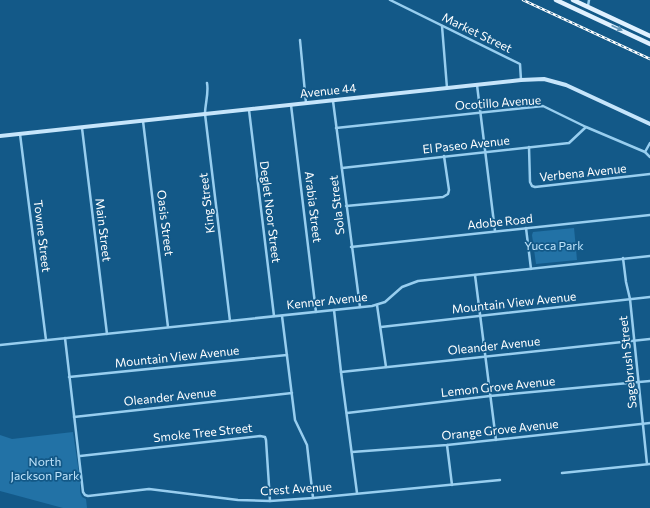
<svg xmlns="http://www.w3.org/2000/svg" width="650" height="508" font-family="Commissioner,sans-serif">
<style>
.green{fill:#2272a6}
.lines{fill:none;stroke-linecap:round;stroke-linejoin:round}
.street{stroke:#98ceef;stroke-width:2.5}
.secondary{stroke:#c6e5fb;stroke-width:4}
.primary{stroke:#e1f1ff;stroke-width:4.5}
.rail-casing{stroke:#fff;stroke-width:2.5}
.rail{stroke:#135988;stroke-width:1;stroke-dasharray:3;stroke-linecap:butt}
.oneway{fill:#6596b8}
.labels{text-anchor:middle;stroke-width:3.5;stroke-linejoin:round;paint-order:stroke}
.street-label{font-size:12px;fill:#fff;stroke:#135988}
.park-label{font-size:12px;fill:#bfe4fb;stroke:#135988}
</style>
<rect width="100%" height="100%" fill="#135988"/>
<g class="green">
<polygon points="574,228 577,260 536,264 532,235 533,232"/>
<polygon points="73,432 80,480 80,492 82,497 86,499 87,508 63,508 0,491 0,435 12,439"/>
</g>
<g class="lines">
<g class="street">
<polyline points="390,0 520,64 521,80"/>
<polyline points="588,6 589,0"/>
<polyline points="442,26 447,88"/>
<polyline points="300,40 306,103"/>
<path d="M207 83C209 93 205 104 205 114L230 321"/>
<polyline points="477,85 495,231"/>
<polyline points="333,101 360,307"/>
<polyline points="291,105 316,312"/>
<polyline points="249,110 274,316"/>
<polyline points="143,121 168,327"/>
<polyline points="82,128 107,334"/>
<polyline points="336,128 543,106 586,127 645,152 650,157"/>
<polyline points="20,134 46,340"/>
<polyline points="529,147 530,182 532,186 535,187 650,174"/>
<polyline points="645,152 650,143"/>
<polyline points="342,168 569,143 586,127"/>
<polyline points="346,206 443,197 448,194 449,190 444,156"/>
<polyline points="526,228 531,269"/>
<polyline points="351,247 650,215"/>
<polyline points="623,258 626,282 630,299 647,464"/>
<polyline points="475,275 496,440"/>
<polyline points="377,305 386,367"/>
<polyline points="334,310 341,372 357,493"/>
<polyline points="282,316 295,420 307,445 313,498"/>
<polyline points="381,327 650,297"/>
<polyline points="65,338 83,492 85,495 88,496 149,489 238,500 270,501 313,498 500,480"/>
<polyline points="0,345 372,306 385,302 402,287 418,281 650,256"/>
<polyline points="341,372 650,339"/>
<polyline points="69,377 287,355"/>
<polyline points="347,413 490,396 650,381"/>
<polyline points="74,417 292,393"/>
<polyline points="447,445 452,485"/>
<polyline points="352,452 447,445 650,423"/>
<polyline points="80,456 260,436 265,437 266,440 270,501"/>
<polyline points="562,473 650,464"/>
</g>
<polyline class="secondary" points="0,136 521,80 544,79 566,85 650,124"/>
<g class="primary">
<polyline points="556,0 650,44"/>
<polyline points="573,0 650,36"/>
</g>
<g class="rail-casing">
<polyline id="rail" points="523,0 650,59"/>
</g>
<use href="#rail" class="rail"/>
</g>
<defs><path id="oneway-solid" d="M-6-.8H1V-3.2L6.5 0L1 3.2V.8H-6Z"/></defs>
<use class="oneway" href="#oneway-solid" transform="translate(617 28) rotate(25)"/>
<g class="labels">
<g class="street-label">
<text transform="translate(477 33) rotate(26)" y="4">Market Street</text>
<text transform="translate(328 91) rotate(-6)" y="4">Avenue 44</text>
<text transform="translate(498 103) rotate(-4)" y="4">Ocotillo Avenue</text>
<text transform="translate(466 145) rotate(-6)" y="4">El Paseo Avenue</text>
<text transform="translate(583 173) rotate(-6)" y="4">Verbena Avenue</text>
<text transform="translate(207 203) rotate(-97)" y="4">King Street</text>
<text transform="translate(337 205) rotate(-97)" y="4">Sola Street</text>
<text transform="translate(313 207) rotate(83)" y="4">Arabia Street</text>
<text transform="translate(270 212) rotate(83)" y="4">Deglet Noor Street</text>
<text transform="translate(500 222) rotate(-6)" y="4">Adobe Road</text>
<text transform="translate(165 223) rotate(83)" y="4">Oasis Street</text>
<text transform="translate(103 230) rotate(83)" y="4">Main Street</text>
<text transform="translate(42 236) rotate(83)" y="4">Towne Street</text>
<text transform="translate(327 301) rotate(-6)" y="4">Kenner Avenue</text>
<text transform="translate(514 303) rotate(-6)" y="4">Mountain View Avenue</text>
<text transform="translate(494 346) rotate(-6)" y="4">Oleander Avenue</text>
<text transform="translate(177 357) rotate(-6)" y="4">Mountain View Avenue</text>
<text transform="translate(628 362) rotate(-96)" y="4">Sagebrush Street</text>
<text transform="translate(498 387) rotate(-6)" y="4">Lemon Grove Avenue</text>
<text transform="translate(170 397) rotate(-6)" y="4">Oleander Avenue</text>
<text transform="translate(500 430) rotate(-6)" y="4">Orange Grove Avenue</text>
<text transform="translate(203 433) rotate(-6)" y="4">Smoke Tree Street</text>
<text transform="translate(296 489) rotate(-4)" y="4">Crest Avenue</text>
</g>
<g class="park-label">
<text x="554" y="250">Yucca Park</text>
<text x="45" y="466">North<tspan x="45" dy="14">Jackson Park</tspan></text>
</g>
</g>
</svg>
